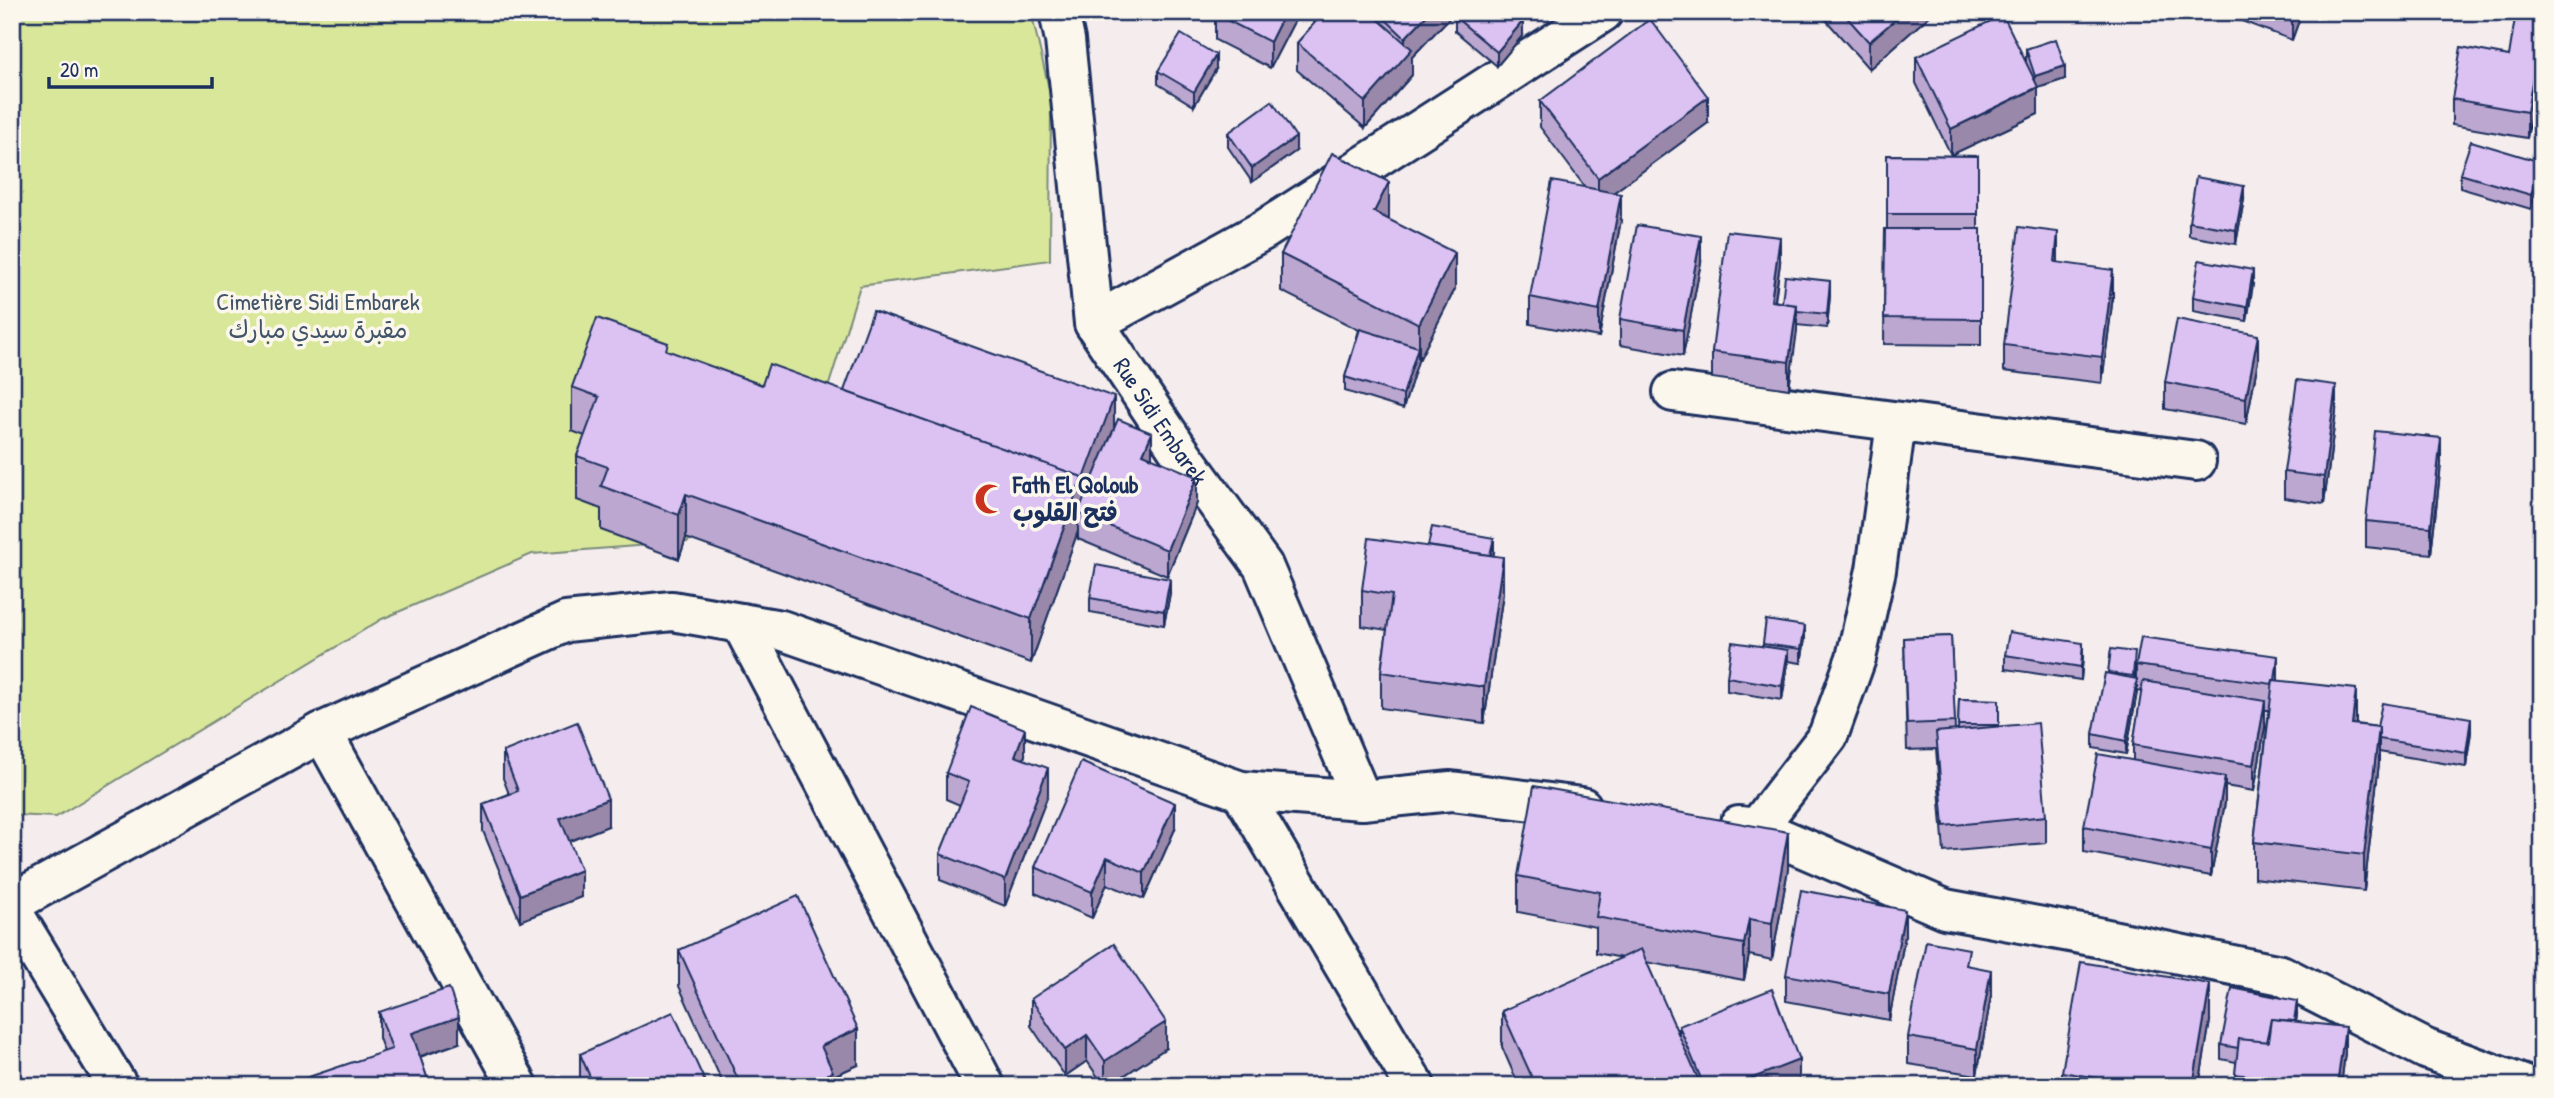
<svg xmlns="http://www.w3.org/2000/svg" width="2554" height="1098" font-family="'Patrick Hand','Playpen Sans Arabic',sans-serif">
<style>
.green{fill:#d9e79a;stroke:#7a8b7c;stroke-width:2}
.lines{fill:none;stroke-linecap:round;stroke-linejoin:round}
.minor-casing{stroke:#1b2f5e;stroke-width:44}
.minor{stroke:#fbf7ec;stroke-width:38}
.wall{fill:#bca7d0;stroke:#1b2f5e;stroke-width:2}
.shaded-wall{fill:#9988a9;stroke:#1b2f5e;stroke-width:2}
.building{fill:#dbc2f2;stroke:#1b2f5e;stroke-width:2}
.labels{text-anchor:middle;stroke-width:7;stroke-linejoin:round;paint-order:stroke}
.park-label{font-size:24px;fill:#41546a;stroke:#fbf7ec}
.street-label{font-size:24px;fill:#1b2f5e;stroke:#fbf7ec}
.poi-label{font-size:24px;font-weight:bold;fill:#1b2f5e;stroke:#fbf7ec;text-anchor:start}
</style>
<rect width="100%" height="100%" fill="#f5eced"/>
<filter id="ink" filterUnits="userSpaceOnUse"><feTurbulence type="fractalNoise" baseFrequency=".0143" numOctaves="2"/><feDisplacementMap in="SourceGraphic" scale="14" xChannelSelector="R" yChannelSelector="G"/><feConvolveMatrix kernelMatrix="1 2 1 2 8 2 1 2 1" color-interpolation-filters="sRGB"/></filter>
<g filter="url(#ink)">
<polygon class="green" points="12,12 1031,12 1051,97 1050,260 860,286 809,448 749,416 688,542 532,554 382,619 56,817 12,815"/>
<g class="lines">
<g class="minor-casing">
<g id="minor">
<path id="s1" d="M1059 12 1065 40 1094 323 1180 452 1263 566 1362 800"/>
<polyline points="1094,323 1264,230 1603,12"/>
<polyline points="1673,392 2196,461"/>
<polyline points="741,623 985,1086"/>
<polyline points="322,732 518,1086"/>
<polyline points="1241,791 1415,1086"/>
<polyline points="1739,826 1757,828 1945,909 2092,936 2281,975 2426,1049 2526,1086"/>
<polyline points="1757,828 1828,736 1856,658 1876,570 1896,423"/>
<polyline points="12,903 322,732 566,622 672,611 781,630 1241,791 1362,800 1451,791 1582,807"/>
<polyline points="12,911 118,1086"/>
</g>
</g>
<use href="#minor" class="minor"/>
</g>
<g class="wall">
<polygon points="1297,12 1297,16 1270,68 1215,40 1215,14"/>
<polygon points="1304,12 1455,12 1412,57 1412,75 1365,128 1297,70 1297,43 1315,23"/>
<polygon points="1819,12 1934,12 1869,69"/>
<polygon points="2218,12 2302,12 2292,40"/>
<polygon points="2542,14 2542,50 2539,64 2542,64 2542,131 2531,129 2531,116 2534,99 2527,138 2452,125 2452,99 2509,56"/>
<polygon points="1455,17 1523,35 1497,66 1455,31"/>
<polygon points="2026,49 2065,79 2038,88 2038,114 1951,155 1916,83 1916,57 2026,61"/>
<polygon points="1216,69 1194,106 1158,84 1158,71"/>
<polygon points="1540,101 1708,123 1614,192 1621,220 1599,337 1530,324 1530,297 1585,187 1540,127"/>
<polygon points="1228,133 1296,151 1252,182 1228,147"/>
<polygon points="1887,155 1978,156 1978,229 1981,229 1981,345 1884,344 1885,229 1887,229"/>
<polygon points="2460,174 2541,176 2531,209 2460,188"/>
<polygon points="2244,199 2236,244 2189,236 2189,222"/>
<polygon points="1389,218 1388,219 1455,289 1419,360 1418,360 1403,409 1345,391 1345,377 1359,330 1281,291 1281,254"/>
<polygon points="2058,258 2058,263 2113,296 2102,383 2004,371 2004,345"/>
<polygon points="1701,262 1683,356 1620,345 1620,319"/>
<polygon points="1780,263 1775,301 1782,303 1830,295 1827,328 1797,325 1789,389 1712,378 1712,352"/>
<polygon points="2253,284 2247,321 2193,311 2193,297"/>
<polygon points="668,351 762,385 844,391 1114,429 1152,458 1197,503 1167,576 1078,539 1078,531 1031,663 686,538 679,559 601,530 601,509 577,500 577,456 585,436 572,431 572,387"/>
<polygon points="2258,361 2246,424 2165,409 2165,382"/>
<polygon points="2336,411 2324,504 2284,498 2284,472"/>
<polygon points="2441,464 2431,554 2366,547 2366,521"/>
<polygon points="1428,546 1494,552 1493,556 1503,593 1484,723 1381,708 1381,672 1387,630 1362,626 1362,590"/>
<polygon points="1170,593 1164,625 1090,612 1090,598"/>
<polygon points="1766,620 1805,639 1801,663 1788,661 1782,700 1727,691 1727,677 1763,646"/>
<polygon points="1951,636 1955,730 1958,730 1959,699 1999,700 1999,726 2046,816 2046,843 1944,852 1936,749 1907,750 1904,638"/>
<polygon points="2111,649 2135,666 2134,679 2136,679 2136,665 2278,681 2356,724 2377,727 2471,732 2466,767 2379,752 2379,763 2364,891 2254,878 2254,842 2269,710 2265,710 2265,727 2254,791 2225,786 2225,803 2211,876 2084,852 2084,826 2133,760 2133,745 2142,692 2137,691 2126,754 2093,748 2093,734 2108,674"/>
<polygon points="2005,655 2083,657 2081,680 2005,669"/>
<polygon points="503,752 608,826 569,841 581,897 520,921 483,831 483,804 509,794 503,778"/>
<polygon points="1025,755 1024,759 1048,795 1005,906 940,880 940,854 960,805 946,799 946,773"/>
<polygon points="1175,829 1144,899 1107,884 1092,918 1035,893 1035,867"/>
<polygon points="1788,869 1772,960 1749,955 1744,980 1646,962 1679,1037 1679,1026 1799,1086 1519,1086 1502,1047 1502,1011 1622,958 1596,953 1596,927 1518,912 1518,876"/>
<polygon points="1905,936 1889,1020 1786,1001 1786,975"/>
<polygon points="679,950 858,1065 833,1076 833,1086 724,1086 679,986"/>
<polygon points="1969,966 1991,996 1977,1075 1908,1064 1908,1037"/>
<polygon points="1031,999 1166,1048 1108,1086 1104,1086 1087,1061 1065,1076 1031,1026"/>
<polygon points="379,1012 459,1043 420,1057 430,1086 297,1086 297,1081 384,1052 379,1038"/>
<polygon points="2297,1015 2296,1022 2345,1053 2341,1086 2235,1086 2236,1062 2221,1059 2221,1045"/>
<polygon points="2210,1021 2199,1086 2062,1086 2062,1072"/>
<polygon points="580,1054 707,1086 582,1086 580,1081"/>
</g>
<g class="shaded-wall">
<polygon points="1285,12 1297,12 1297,16 1270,68 1270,42"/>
<polygon points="1430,12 1455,12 1412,57 1412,75 1365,128 1365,102 1405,56 1405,38"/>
<polygon points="1904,12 1934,12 1869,69 1869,42"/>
<polygon points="2292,12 2302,12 2292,40"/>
<polygon points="1523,21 1523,35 1497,66 1497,52"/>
<polygon points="2542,24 2542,50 2527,138 2527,112"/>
<polygon points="1216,55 1216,69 1194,106 1194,92"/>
<polygon points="2065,66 2065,79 2038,88 2038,114 1951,155 1951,129 2035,89 2035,76"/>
<polygon points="1708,97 1708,123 1598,204 1598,178"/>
<polygon points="1296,137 1296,151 1252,182 1252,168"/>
<polygon points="2541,162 2541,176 2531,209 2531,195"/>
<polygon points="1389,182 1389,218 1374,249 1374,212"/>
<polygon points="2244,186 2244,199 2236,244 2236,230"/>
<polygon points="1621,194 1621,220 1599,337 1599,311"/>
<polygon points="2058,232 2058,258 2055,289 2055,262"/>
<polygon points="1701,236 1701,262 1683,356 1683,330"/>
<polygon points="1780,237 1780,263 1771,327 1771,301"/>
<polygon points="1455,253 1455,289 1419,360 1419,324"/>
<polygon points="2113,270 2113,296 2102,383 2102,357"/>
<polygon points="2253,270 2253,284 2247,321 2247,307"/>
<polygon points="1830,281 1830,295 1827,328 1827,314"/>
<polygon points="1797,305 1797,331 1789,389 1789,362"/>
<polygon points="2258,335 2258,361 2246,424 2246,398"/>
<polygon points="1418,347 1418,361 1403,409 1403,395"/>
<polygon points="2336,385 2336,411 2324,504 2324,477"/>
<polygon points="1114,397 1114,434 1078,513 1078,531 1031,663 1031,619 1082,477"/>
<polygon points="1152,433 1152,459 1143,454"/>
<polygon points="2441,438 2441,464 2431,554 2431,527"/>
<polygon points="1197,477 1197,503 1167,576 1167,550"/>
<polygon points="686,494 686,538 679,559 679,515"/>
<polygon points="1494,538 1494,552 1487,588 1487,574"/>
<polygon points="1503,557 1503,593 1484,723 1484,687"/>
<polygon points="1170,579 1170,593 1164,625 1164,611"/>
<polygon points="1805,626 1805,639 1801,663 1801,649"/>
<polygon points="2083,643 2083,657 2081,680 2081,667"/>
<polygon points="1788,650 1788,664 1782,700 1782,686"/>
<polygon points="2278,656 2278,682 2274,685"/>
<polygon points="2137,679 2137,693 2126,754 2126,741"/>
<polygon points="2356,689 2356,726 2352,724"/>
<polygon points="2265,701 2265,727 2254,791 2254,765"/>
<polygon points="2471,718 2471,732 2466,767 2466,753"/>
<polygon points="2379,727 2379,763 2364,891 2364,855"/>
<polygon points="1025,729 1025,755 1015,782 1015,756"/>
<polygon points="1048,768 1048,795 1005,906 1005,880"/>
<polygon points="2225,777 2225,803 2211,876 2211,850"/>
<polygon points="608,799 608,826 560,845 560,818"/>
<polygon points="1175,803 1175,829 1144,899 1144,873"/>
<polygon points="1788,832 1788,869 1772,960 1772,923"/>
<polygon points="1107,857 1107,884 1092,918 1092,892"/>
<polygon points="581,870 581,897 520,921 520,895"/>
<polygon points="1905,910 1905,936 1889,1020 1889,994"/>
<polygon points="1749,919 1749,955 1744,980 1744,944"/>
<polygon points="1991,970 1991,996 1977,1075 1977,1049"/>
<polygon points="2210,984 2210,1021 2199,1086 2193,1086"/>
<polygon points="2297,1001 2297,1015 2293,1039 2293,1026"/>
<polygon points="459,1017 459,1043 412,1059 412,1033"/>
<polygon points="1166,1022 1166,1048 1108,1086 1105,1086 1105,1061"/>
<polygon points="2345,1027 2345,1053 2341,1086 2337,1086"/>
<polygon points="858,1029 858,1065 833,1076 833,1086 803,1086 821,1046"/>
<polygon points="1087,1035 1087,1061 1065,1076 1065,1050"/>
<polygon points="1799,1060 1799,1086 1732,1086"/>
<polygon points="1699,1081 1699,1086 1689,1086"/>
</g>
<g class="building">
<polygon points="1216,12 1285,12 1270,42 1215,14"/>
<polygon points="1324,12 1370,12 1412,49 1365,102 1297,43"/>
<polygon points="1378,12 1430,12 1405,38"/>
<polygon points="1459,12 1513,12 1523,21 1497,52 1455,17"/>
<polygon points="1842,12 1904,12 1869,42"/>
<polygon points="2516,12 2532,12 2542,14 2542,24 2527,112 2452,99 2461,47 2509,56"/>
<polygon points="2003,15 2038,87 1951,129 1916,57"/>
<polygon points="1650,19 1708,97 1598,178 1540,101"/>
<polygon points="1181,34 1216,55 1194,92 1158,71"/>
<polygon points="2056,39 2065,66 2035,76 2026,49"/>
<polygon points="2538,64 2542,64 2542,117 2531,116"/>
<polygon points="1272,101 1296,137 1252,168 1228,133"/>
<polygon points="2471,141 2541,162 2531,195 2460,174"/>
<polygon points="1332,153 1389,182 1374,212 1455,253 1419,324 1281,254"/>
<polygon points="1887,155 1978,156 1978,214 1887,214"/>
<polygon points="2196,177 2244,186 2236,230 2189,222"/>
<polygon points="1552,181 1621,194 1599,311 1530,297"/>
<polygon points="1637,225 1701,236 1683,330 1620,319"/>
<polygon points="2019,227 2058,232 2055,262 2113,270 2102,357 2004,345"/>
<polygon points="1885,229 1981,229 1981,319 1884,318"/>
<polygon points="1727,231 1780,237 1771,301 1797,305 1789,362 1712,352"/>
<polygon points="2199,260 2253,270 2247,307 2193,297"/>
<polygon points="1785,276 1830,281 1827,314 1797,311 1797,305 1782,303"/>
<polygon points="873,311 1114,397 1082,484 1082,477 844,391"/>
<polygon points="597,318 668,343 666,350 762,385 769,364 1082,477 1031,619 686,494 679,515 601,486 608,467 577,456 599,397 572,387"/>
<polygon points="2177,319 2258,335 2246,398 2165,382"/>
<polygon points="1360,329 1418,347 1403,395 1345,377"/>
<polygon points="2297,380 2336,385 2324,477 2284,472"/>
<polygon points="1118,419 1152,433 1143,454 1197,477 1167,550 1078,513"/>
<polygon points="2375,431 2441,438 2431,527 2366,521"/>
<polygon points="1432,527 1494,538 1490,555 1428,546"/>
<polygon points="1369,538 1503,557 1484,687 1381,672 1392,595 1362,590"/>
<polygon points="1096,565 1170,579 1164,611 1090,598"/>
<polygon points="1766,620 1805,626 1801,649 1763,644"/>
<polygon points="2009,632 2083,643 2081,667 2005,655"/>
<polygon points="1951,636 1955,722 1907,724 1904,638"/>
<polygon points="2141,637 2278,656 2275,680 2273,680 2272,684 2136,665"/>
<polygon points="1732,642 1788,650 1782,686 1727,677"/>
<polygon points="2111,649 2135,652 2133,676 2108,673"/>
<polygon points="2105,673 2137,679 2126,741 2093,734"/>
<polygon points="2273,680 2356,689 2352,724 2379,727 2364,855 2254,842"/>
<polygon points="2143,681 2265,701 2254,765 2133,745"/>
<polygon points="1959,699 1999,700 1999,725 1958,725"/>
<polygon points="2382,703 2471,718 2466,753 2379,739 2379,727 2377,727"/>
<polygon points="971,707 1025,729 1015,756 1048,768 1005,880 940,854 969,782 946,773"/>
<polygon points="577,722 608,799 560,818 581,870 520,895 483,804 518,791 503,752"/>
<polygon points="2038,723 2046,816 1944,826 1936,732"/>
<polygon points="2098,754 2225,777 2211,850 2084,826"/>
<polygon points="1081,762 1175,803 1144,873 1107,857 1092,892 1035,867"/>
<polygon points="1534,786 1788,832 1772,923 1749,919 1744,944 1596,917 1600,892 1518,876"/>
<polygon points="1801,890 1905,910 1889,994 1786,975"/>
<polygon points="798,896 858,1029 821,1046 833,1072 803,1086 741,1086 679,950"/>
<polygon points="1926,941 1969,949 1966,965 1991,970 1977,1049 1908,1037"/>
<polygon points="1114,944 1166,1022 1105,1061 1087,1035 1065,1050 1031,999"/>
<polygon points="1641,949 1699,1081 1689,1086 1536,1086 1502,1011"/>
<polygon points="2081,962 2210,984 2193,1086 2146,1086 2062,1072"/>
<polygon points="449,988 459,1017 412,1033 430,1086 299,1086 297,1081 392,1049 379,1012"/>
<polygon points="2232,988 2297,1001 2294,1021 2271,1019 2266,1042 2239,1039 2238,1048 2221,1045"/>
<polygon points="1772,989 1799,1060 1732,1086 1704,1086 1679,1026"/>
<polygon points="673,1012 707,1086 594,1086 580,1054"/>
<polygon points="2271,1019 2345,1027 2337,1086 2327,1086 2235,1074 2239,1039 2268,1042"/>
</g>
</g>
<defs>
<g id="mosque-bare" transform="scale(2.415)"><path d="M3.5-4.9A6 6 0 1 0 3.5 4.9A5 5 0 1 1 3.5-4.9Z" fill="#c8321e" stroke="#fbf7ec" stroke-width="2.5" paint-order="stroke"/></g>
</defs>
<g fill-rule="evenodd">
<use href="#mosque-bare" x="990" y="499"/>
</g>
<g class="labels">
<g class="park-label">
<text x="318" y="310">Cimetière Sidi Embarek<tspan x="318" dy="28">مقبرة سيدي مبارك</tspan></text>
</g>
<g class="street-label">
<text dy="8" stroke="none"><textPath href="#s1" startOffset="432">Rue Sidi Embarek</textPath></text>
</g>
<g class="poi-label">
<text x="1013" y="493">Fath El Qoloub<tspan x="1013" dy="28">فتح القلوب</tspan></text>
</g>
</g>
<rect width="2554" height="1098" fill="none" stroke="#fbf7ec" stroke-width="42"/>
<rect x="21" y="21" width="2512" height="1056" fill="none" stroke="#1b2f5e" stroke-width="2.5" filter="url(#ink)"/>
<path d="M49 77v10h163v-10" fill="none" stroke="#1b2f5e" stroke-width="3.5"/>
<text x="60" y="77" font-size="21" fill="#1b2f5e" stroke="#fbf7ec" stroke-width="5" paint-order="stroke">20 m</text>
</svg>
